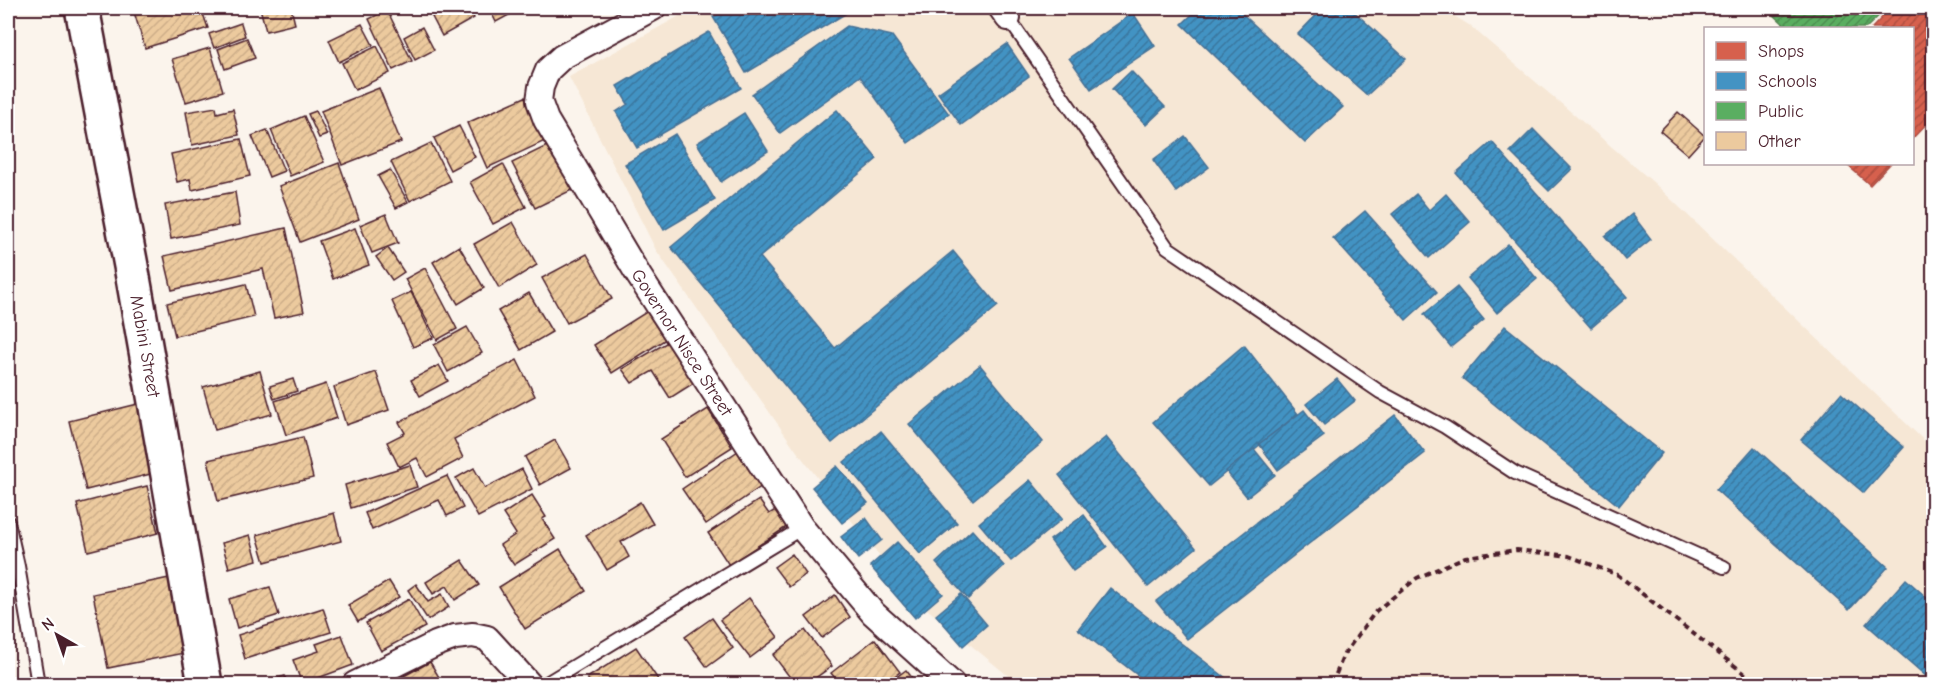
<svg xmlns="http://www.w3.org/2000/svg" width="1941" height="692" font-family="'Comic Neue',sans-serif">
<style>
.built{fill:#f6e7d5}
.shops{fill:url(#shops-hatch);stroke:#ac4c43;stroke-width:1.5}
.schools{fill:url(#schools-hatch);stroke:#457095;stroke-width:1.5}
.public{fill:url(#public-hatch);stroke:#558351;stroke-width:1.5}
.building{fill:url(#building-hatch);stroke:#4a1f2b;stroke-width:1.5}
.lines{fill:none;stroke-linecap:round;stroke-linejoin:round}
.lane-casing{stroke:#4a1f2b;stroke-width:16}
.street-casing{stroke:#4a1f2b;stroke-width:28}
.secondary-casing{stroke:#4a1f2b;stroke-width:38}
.path{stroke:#4a1f2b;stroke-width:4;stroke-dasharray:6 4.5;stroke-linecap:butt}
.lane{stroke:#fff;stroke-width:12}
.street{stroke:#fff;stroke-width:24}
.secondary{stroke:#fff;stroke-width:33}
.labels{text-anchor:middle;stroke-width:6;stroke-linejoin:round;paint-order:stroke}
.street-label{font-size:18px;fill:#4a1f2b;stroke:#fff}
</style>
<defs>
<pattern id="shops-hatch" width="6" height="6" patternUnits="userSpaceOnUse" patternTransform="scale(1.5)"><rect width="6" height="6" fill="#d6604d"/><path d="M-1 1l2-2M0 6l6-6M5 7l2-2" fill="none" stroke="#b04f40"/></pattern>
<pattern id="schools-hatch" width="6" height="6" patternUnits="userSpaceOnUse" patternTransform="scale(1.5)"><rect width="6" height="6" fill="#4393c3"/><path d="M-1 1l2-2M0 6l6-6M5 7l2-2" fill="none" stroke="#3a779f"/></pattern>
<pattern id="public-hatch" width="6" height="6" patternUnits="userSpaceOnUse" patternTransform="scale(1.5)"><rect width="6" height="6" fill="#5aae61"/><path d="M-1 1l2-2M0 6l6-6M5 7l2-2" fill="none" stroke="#4c8d50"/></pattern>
<pattern id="building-hatch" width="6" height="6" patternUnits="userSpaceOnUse" patternTransform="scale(1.5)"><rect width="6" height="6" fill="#ecca9e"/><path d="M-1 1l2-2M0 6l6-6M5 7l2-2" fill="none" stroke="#ccad88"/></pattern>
</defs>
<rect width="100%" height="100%" fill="#fbf4ec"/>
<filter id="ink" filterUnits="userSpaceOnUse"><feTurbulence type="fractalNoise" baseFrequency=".0167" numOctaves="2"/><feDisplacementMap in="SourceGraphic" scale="12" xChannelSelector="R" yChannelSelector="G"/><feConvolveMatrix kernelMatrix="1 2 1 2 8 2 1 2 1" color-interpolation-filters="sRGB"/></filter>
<g filter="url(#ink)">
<polygon class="built" points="694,8 991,8 1006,29 1040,8 1441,8 1469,25 1653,182 1933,449 1933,684 1018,684 910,595 798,453 656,250 569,77"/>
<g class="shops">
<polygon points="1891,8 1934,8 1934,116 1912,139 1912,28 1872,28"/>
<polygon points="1846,164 1890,164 1870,185"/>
</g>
<g class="schools">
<polygon points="730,8 855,8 746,73 713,17"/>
<polygon points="1199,8 1236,8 1343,107 1305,143 1182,24"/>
<polygon points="1323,8 1350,8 1406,59 1367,95 1298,34"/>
<polygon points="1133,13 1155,46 1091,89 1069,58"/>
<polygon points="847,26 892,36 949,114 908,143 860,76 780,133 752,94"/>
<polygon points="709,32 741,88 637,148 616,112 628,104 617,86"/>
<polygon points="1007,44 1029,76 961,125 938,93"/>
<polygon points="1131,71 1165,107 1146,125 1112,89"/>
<polygon points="837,110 877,159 760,257 835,348 953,251 998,306 832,443 671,247"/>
<polygon points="744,113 768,151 721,182 697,143"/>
<polygon points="1533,129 1572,169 1549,191 1510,152"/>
<polygon points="675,134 715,200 664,230 625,164"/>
<polygon points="1185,136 1209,167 1176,192 1153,160"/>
<polygon points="1492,142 1627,297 1591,328 1456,173"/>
<polygon points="1416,194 1429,210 1446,194 1470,222 1429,258 1392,214"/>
<polygon points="1365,211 1437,292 1406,320 1333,238"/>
<polygon points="1632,214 1651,239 1625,260 1605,236"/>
<polygon points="1508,244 1537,279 1497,313 1468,278"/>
<polygon points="1457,287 1484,320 1451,347 1424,314"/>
<polygon points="1505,326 1662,453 1619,506 1462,378"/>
<polygon points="1244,345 1298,414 1209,486 1153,422"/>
<polygon points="980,365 1043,442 973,500 909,424"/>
<polygon points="1337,379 1355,401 1324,425 1306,404"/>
<polygon points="1841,393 1904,447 1864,493 1801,440"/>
<polygon points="1304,410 1324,436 1278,470 1259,444"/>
<polygon points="1395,415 1425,453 1187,639 1156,601"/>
<polygon points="881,431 957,523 920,554 844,462"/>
<polygon points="1106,437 1196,548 1148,587 1059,475"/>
<polygon points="1754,447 1888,567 1849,610 1716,490"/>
<polygon points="1254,449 1275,475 1247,497 1226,471"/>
<polygon points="837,466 868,503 842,523 812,487"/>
<polygon points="1030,480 1062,519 1011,561 979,523"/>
<polygon points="1084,515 1107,547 1073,571 1050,540"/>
<polygon points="866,518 882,540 858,559 841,537"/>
<polygon points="972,530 1004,566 968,599 936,563"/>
<polygon points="897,542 943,594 915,618 870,566"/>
<polygon points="1906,579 1934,604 1934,683 1866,624"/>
<polygon points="1110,588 1226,678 1221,684 1149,684 1078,629"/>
<polygon points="961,594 987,625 963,646 936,615"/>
</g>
<polygon class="public" points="1779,8 1887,8 1866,28 1788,28 1773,14"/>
<g class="building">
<polygon points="149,8 201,8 208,28 145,48 134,12"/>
<polygon points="260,8 291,8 295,24 266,31"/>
<polygon points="435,8 468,8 474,18 442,36 429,11"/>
<polygon points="489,8 522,8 496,22"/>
<polygon points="387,10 412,61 393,70 369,19"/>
<polygon points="241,23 245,36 214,48 209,34"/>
<polygon points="362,24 373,45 339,62 329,40"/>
<polygon points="422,27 434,50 415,60 404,37"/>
<polygon points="247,38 255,58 225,69 218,49"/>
<polygon points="377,46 390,73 355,90 342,63"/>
<polygon points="210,48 223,91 186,102 172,59"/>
<polygon points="379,88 401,142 342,165 321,111"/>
<polygon points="525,97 545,141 487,168 467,123"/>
<polygon points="216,107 217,113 233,109 239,135 192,145 186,112"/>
<polygon points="316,111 327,135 319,138 308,114"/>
<polygon points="1678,112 1705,136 1688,155 1660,131"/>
<polygon points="304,116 324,162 290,176 271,130"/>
<polygon points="459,126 475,157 450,170 434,138"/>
<polygon points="267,130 284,171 269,177 252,136"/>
<polygon points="241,139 250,176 192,190 190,179 177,182 171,154"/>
<polygon points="555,142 578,187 535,208 512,163"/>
<polygon points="431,143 450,181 410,201 391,162"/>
<polygon points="339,163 359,219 300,242 279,186"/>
<polygon points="503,164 526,207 493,224 470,182"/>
<polygon points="390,170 408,202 396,208 378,176"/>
<polygon points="235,192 240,225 171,239 165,205"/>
<polygon points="386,214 398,243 372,253 360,225"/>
<polygon points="513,222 537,265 499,288 474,244"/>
<polygon points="286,228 304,312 274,318 263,269 172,290 164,256"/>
<polygon points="355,228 369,265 333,279 319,241"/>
<polygon points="459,246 484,288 458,304 433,262"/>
<polygon points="388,248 404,272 392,280 376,257"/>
<polygon points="587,254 612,299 567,323 542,278"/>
<polygon points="425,268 457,329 437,340 405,279"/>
<polygon points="246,284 254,317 175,336 167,303"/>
<polygon points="411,292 433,338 413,347 392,301"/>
<polygon points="529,293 552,332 521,350 498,311"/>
<polygon points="648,311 666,339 612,373 594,345"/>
<polygon points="467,327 482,353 448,372 434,345"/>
<polygon points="671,340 697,381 670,398 653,371 632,383 622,369"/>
<polygon points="517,360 535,396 454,439 463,458 427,477 417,458 399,467 387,442 405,433 399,422"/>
<polygon points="439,365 448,381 420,396 411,380"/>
<polygon points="260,371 272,414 215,430 203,387"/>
<polygon points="376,372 389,410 346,425 334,387"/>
<polygon points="293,379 297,391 274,399 270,386"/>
<polygon points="326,384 337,418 286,435 275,401"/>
<polygon points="146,402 163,471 86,490 69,421"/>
<polygon points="708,409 732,447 685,477 661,439"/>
<polygon points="303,437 313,478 218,501 208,460"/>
<polygon points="555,440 571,468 540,485 525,457"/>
<polygon points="738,451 762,486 706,524 682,489"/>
<polygon points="410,465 417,487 351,508 345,485"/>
<polygon points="474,468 485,488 522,469 532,489 478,517 456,478"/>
<polygon points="447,476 463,508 447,516 439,500 372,530 365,513"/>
<polygon points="147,486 158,533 88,551 77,504"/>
<polygon points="532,495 546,517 542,519 555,539 514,565 500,545 516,534 503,514"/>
<polygon points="759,500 769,514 777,509 788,526 729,565 708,533"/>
<polygon points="640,502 653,524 621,542 629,557 607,570 586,535"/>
<polygon points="334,513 341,541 265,562 257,535"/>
<polygon points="250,535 257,560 229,568 222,543"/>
<polygon points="560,549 586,591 525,629 499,587"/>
<polygon points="792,554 806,574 789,587 774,567"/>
<polygon points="462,560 479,585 455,600 447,586 433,594 426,582"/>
<polygon points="174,577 189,652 108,668 93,594"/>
<polygon points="389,581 399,597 358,622 348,605"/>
<polygon points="416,584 428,602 442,594 449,607 428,620 408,590"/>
<polygon points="270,587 279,615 237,628 229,599"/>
<polygon points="835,595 850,617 822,638 806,617"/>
<polygon points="749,598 778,637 750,658 720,620"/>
<polygon points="409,599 425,627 381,651 366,623"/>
<polygon points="323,608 331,632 245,659 238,635"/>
<polygon points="712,618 733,648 707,667 685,637"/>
<polygon points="805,630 832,666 807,684 795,684 773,655"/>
<polygon points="342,635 353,665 302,684 293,660 319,651 316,644"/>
<polygon points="875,639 900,672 883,684 840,684 831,673"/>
<polygon points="636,647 661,684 591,684 587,678"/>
<polygon points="430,662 443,684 389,684"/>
<polygon points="906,670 917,684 887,684"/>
<polygon points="285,676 287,684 258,684"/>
</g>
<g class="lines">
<g class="lane-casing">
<g id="lane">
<polyline points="1008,18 1167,247 1380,392 1445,427 1515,473 1724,567"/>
<polyline points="8,522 18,566 38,684"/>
<polyline points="545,684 802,528"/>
</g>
</g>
<g class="street-casing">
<g id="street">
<path id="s1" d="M653 8 562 57 548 70 541 87 539 101 546 120 639 276 802 528 873 613 952 684"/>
<polyline points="1001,8 1008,18"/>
<polyline points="355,684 436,644 455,637 473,635 487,638 529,684"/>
</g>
</g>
<g class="secondary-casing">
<g id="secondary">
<path id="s2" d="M82 8 131 266 205 684"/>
</g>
</g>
<polyline class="path" points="1332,684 1344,654 1376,611 1417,578 1465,557 1517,550 1569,556 1618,575 1758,684"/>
<use href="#lane" class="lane"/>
<use href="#street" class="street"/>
<use href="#secondary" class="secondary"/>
</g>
</g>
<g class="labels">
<g class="street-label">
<text dy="6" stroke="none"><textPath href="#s1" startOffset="436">Governor Nisce Street</textPath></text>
<text dy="6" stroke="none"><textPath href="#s2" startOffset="344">Mabini Street</textPath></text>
</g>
</g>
<rect width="1941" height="692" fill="none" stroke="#fff" stroke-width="30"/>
<rect x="15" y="15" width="1911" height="662" fill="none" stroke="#4a1f2b" stroke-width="2" filter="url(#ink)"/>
<rect x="1704" y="27" width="210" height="138" fill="#ffffff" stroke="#b7a5aa" stroke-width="1.5"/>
<rect x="1716" y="42" width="30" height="18" fill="#d6604d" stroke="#b7a5aa" stroke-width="1.5"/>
<text x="1758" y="57" font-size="18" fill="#4a1f2b">Shops</text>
<rect x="1716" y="72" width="30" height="18" fill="#4393c3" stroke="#b7a5aa" stroke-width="1.5"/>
<text x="1758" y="87" font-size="18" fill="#4a1f2b">Schools</text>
<rect x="1716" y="102" width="30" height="18" fill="#5aae61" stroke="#b7a5aa" stroke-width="1.5"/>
<text x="1758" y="117" font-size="18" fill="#4a1f2b">Public</text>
<rect x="1716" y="132" width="30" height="18" fill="#ecca9e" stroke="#b7a5aa" stroke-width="1.5"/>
<text x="1758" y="147" font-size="18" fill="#4a1f2b">Other</text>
<g transform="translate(57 635) rotate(320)" stroke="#ffffff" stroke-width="4.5" paint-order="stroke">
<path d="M0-4.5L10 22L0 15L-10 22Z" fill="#4a1f2b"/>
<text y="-9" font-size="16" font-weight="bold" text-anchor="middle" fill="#4a1f2b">N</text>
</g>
</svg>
